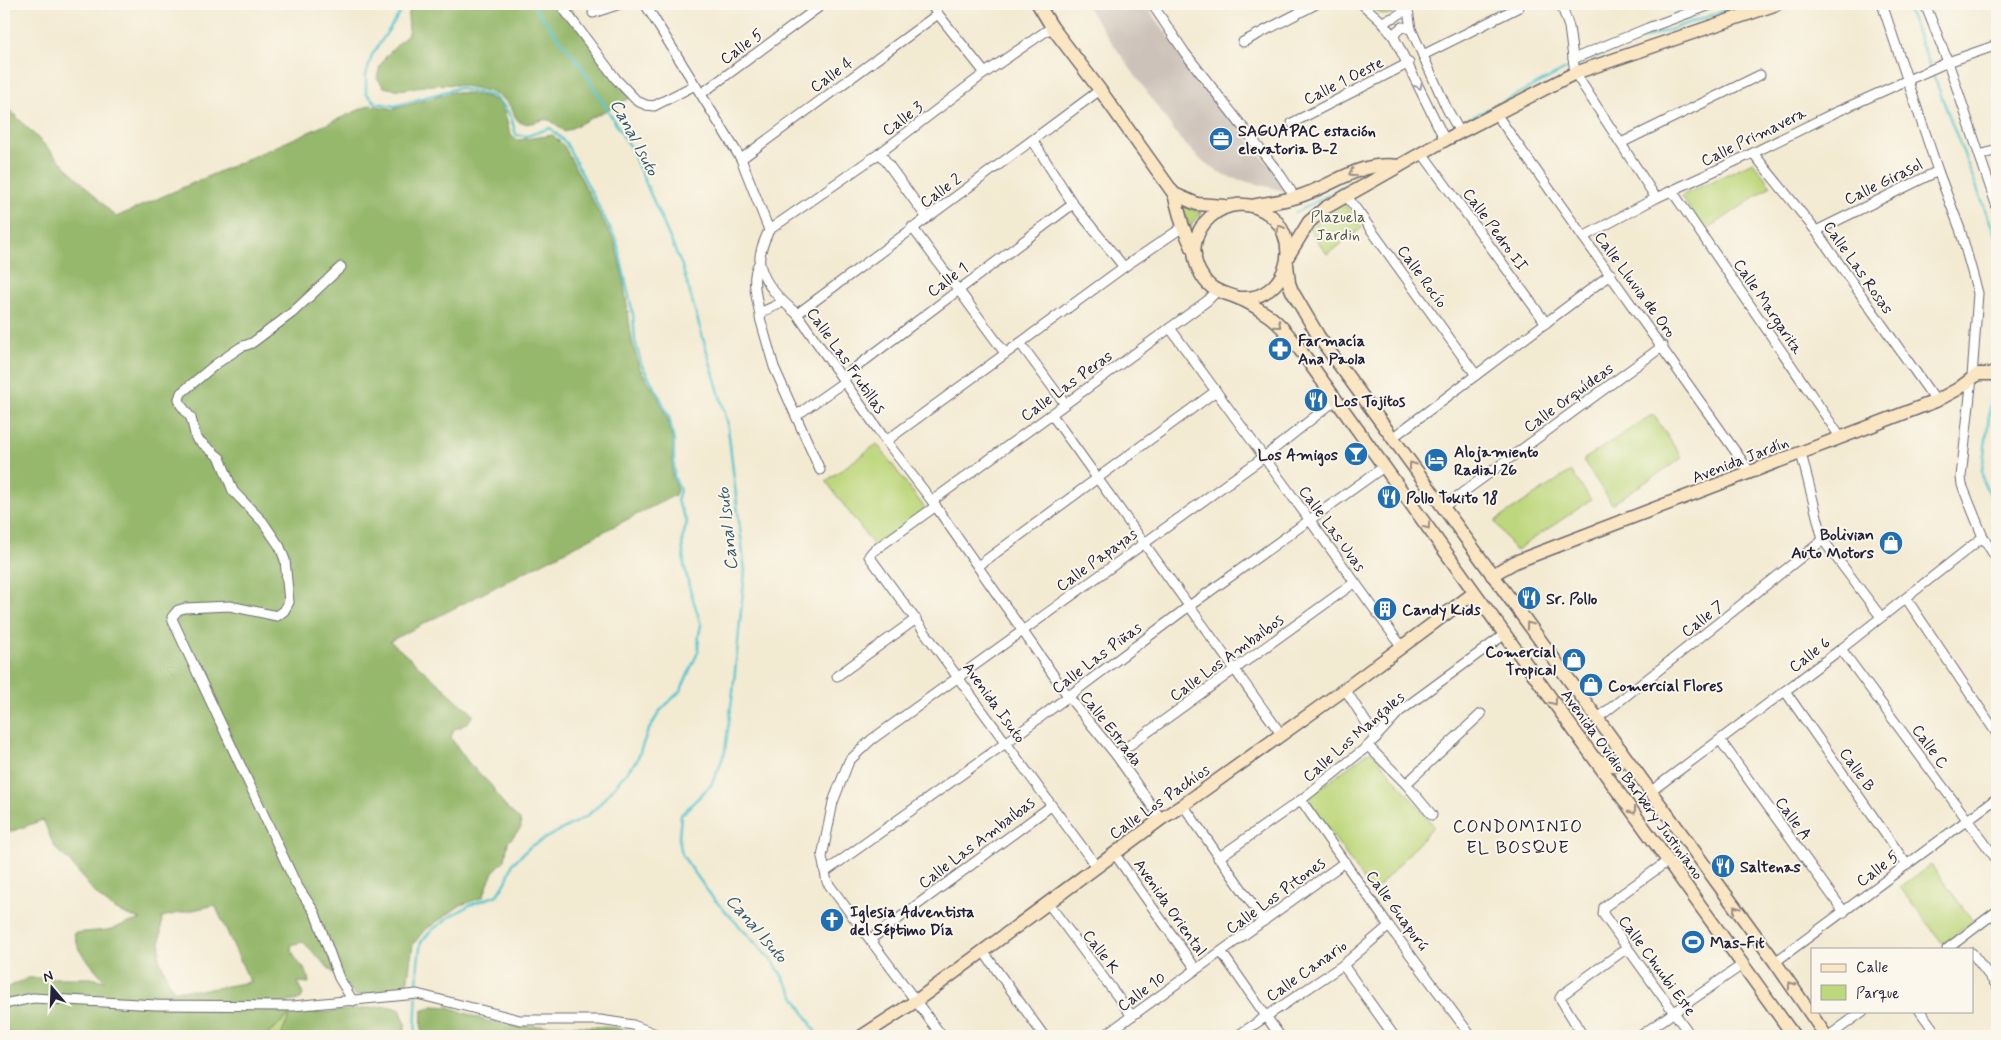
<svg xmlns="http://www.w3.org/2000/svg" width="2001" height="1040" font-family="Mynerve,sans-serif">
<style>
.industrial{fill:#cdc2b9}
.green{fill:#bdd77c;stroke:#707c5c}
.forest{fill:#96b86c;stroke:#5c6d54;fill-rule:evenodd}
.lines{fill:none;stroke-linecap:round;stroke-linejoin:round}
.stream{stroke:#58c6ce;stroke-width:2.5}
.street-casing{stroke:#6b6870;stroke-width:11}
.secondary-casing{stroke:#6b6870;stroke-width:15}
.street{stroke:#fff;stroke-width:9}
.secondary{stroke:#fbe6c3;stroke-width:12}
.oneway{stroke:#9c9ca7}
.oneway2{stroke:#998e86}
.labels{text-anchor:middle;stroke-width:4;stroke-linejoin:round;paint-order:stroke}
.street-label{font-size:16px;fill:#22223b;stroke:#fbf7ec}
.poi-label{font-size:16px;font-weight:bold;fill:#22223b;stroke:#fbf7ec;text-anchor:start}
.park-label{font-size:16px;fill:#50584e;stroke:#fbf7ec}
.water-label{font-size:18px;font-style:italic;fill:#355b6e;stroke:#fbf7ec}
.neighbourhood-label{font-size:18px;letter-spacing:1px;fill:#22223b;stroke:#fbf7ec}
</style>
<rect width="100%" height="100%" fill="#fbf7ec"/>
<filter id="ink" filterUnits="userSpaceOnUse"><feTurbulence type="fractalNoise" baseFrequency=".02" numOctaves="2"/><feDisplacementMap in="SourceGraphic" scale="10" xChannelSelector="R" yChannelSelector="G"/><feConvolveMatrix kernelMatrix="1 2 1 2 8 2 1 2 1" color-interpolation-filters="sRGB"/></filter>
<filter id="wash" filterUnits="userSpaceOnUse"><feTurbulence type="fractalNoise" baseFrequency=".0096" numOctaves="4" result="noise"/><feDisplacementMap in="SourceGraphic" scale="20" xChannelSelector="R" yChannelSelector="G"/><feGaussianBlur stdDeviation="1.12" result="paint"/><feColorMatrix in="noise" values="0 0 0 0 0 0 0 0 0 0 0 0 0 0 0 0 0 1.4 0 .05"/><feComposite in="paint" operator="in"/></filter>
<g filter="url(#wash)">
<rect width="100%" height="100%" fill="#f3ead2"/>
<polygon class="industrial" points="1085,4 1144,4 1289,192 1224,176 1200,159 1180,139"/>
<g class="green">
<path d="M1368 4H1402C1392 21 1380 15 1368 4Z"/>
<polygon points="1753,162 1771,186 1705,231 1681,196"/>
<polygon points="1343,201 1362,228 1327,254 1309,229"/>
<polygon points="1182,206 1202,213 1194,220 1190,229"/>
<polygon points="1653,414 1682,458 1612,504 1583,460"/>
<polygon points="877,444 926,510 875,547 826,481"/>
<polygon points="1571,471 1591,500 1515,551 1495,521"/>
<polygon points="1370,752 1373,753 1434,826 1373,893 1312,806 1310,800 1311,795 1367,753"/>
<polygon points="1931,865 1973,921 1943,944 1900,887"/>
<polygon points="291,1013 281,1036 266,1036"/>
</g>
<g class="forest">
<path d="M412 4H566L571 9 630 98 564 132C560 128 554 122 549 120 540 118 532 126 522 123 515 121 514 111 509 105 502 97 493 92 483 90 467 86 450 83 433 85 412 86 407 93 384 87L377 78 380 66 387 55 407 35 409 30 408 16Z"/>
<path d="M453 92C463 93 485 95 493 99 513 110 503 137 518 140L553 135 564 146 615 243 623 277 632 341 640 369 656 393 667 418 673 442 672 474 677 490 675 495 390 641 473 714C470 723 462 727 454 729L451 738 468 762 491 785 504 805 520 820 521 828 508 842 505 860 493 872 483 897 461 905 425 930 413 944 407 985 390 991 356 996 303 942 291 945C293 964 308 965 309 983L298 982 303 995 300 1000 287 1002 291 1013 328 1012 387 1006 400 1009 405 1022V1036H281L290 1014 266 1036H4V989L28 978H91L105 981 79 950 74 933 108 930 141 919C103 910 93 890 70 862 67 858 62 855 58 851 51 843 48 829 43 820L4 834V104L116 217 370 105 394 109ZM215 905 250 982 204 990H173L159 959 162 917Z"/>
<polygon points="433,1006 449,1007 487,1021 517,1027 559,1025 616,1028 653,1036 421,1036 422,1011"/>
</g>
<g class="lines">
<g class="stream">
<polyline points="406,4 372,55 366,75 366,93 376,103 395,106 458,88 493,96 504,106 511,117 516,135 527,136 550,128 566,143 617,242 633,314 635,341 642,366 658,393 669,417 674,441 674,476 680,490 677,501 687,522 682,540 684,564 689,586 701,625 699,634 698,652 681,690 660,711 647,733 637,760 598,806 587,816 531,846 513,863 506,882 497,895 470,905 451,916 432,930 421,942 418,962 415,1036"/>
<polyline points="532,4 581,66 630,147 682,266 727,420 745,571 733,692 725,751 719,768 711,785 681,815 679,838 682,855 712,897 775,964 818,1036"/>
<polyline points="1906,4 1997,240"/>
<polyline points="1580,62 1634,42 1744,4"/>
<polyline points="1459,124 1568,68"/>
<polyline points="1444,133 1455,127"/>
<polyline points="1399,157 1439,135"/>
<polyline points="1295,213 1369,173"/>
<polyline points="1995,369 1997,353"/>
<polyline points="1994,377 1982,470 1983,482 1997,506"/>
</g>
</g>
</g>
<g filter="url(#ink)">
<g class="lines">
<g class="street-casing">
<g id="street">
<polyline points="560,4 616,79 637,101 646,105 654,106 695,85"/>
<polyline points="645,4 741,159 769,230"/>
<polyline points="930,4 985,73"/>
<polyline points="1152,4 1185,53 1281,176 1291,191 1292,198"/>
<polyline points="1362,4 1382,22 1394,37 1445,140"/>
<polyline points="1407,4 1411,29 1447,109 1460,132"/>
<polyline points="1561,4 1569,27 1575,73 1656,198"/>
<polyline points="1882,4 1938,171 1960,229 1978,293 1972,377 1961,477 1962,485 1983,537 1997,560"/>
<polyline points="1925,4 1948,62 1997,207"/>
<polyline points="593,13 620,4"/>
<polyline points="1382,22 1395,17 1407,9"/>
<polyline points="1394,37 1396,32 1402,27 1411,29"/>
<polyline points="1243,42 1316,4"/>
<polyline points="1423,55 1519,7"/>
<polyline points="1573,59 1648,28 1713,4"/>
<polyline points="701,94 823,4"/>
<polyline points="1496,114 1750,472"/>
<polyline points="1292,123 1409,63"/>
<polyline points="1033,141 1073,204 1124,267"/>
<polyline points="1621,143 1760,75"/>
<polyline points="880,153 927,218"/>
<polyline points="1422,153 1546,323"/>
<polyline points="1753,153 1816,231 1936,401"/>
<polyline points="1980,155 1997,150"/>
<polyline points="741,159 938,14"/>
<polyline points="1672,191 1841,438"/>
<polyline points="1346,195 1476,375"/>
<polyline points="912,227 1005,353"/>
<path d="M769 230C765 239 758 254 760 264 764 285 782 301 797 314L886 441 932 501 1068 696 1116 755 1161 819"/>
<polyline points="769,230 880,153 985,73 1052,27"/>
<polyline points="1816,231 1938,171"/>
<polyline points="1583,237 1656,198 1753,153 1834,113 1948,62 1997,45"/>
<path d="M759 263C750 279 757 298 760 315"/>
<polyline points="341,267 292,313 252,343 241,347 216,364 181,393 179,399 181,405 191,418 196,438 220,458 233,491 263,522 280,547 285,560 289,602 284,611 277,616 230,606 185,608 178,610 172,617 173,621 296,884 315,913 339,978 353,1001"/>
<polyline points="783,302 762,312 760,318 774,367 820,470"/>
<polyline points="797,314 1100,90"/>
<polyline points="1170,328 1402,647"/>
<polyline points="1020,343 1065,404"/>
<polyline points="797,415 844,382 847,374 1073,204"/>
<polyline points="1052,415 1281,734"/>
<polyline points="1392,438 1611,274"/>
<polyline points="886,441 1124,267 1183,227"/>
<polyline points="1801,453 1823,540 1881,617"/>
<polyline points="1997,464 1997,465"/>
<polyline points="932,501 1207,301 1217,291"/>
<polyline points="936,506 872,552 869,556 1096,866"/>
<polyline points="1443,507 1663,346"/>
<polyline points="978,566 1216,391"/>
<polyline points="1906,598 1997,734"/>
<polyline points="1841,649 1997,860"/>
<polyline points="837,676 916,619"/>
<polyline points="1345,689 1376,738"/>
<polyline points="1785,691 1907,865"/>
<polyline points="1598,718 1823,540"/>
<polyline points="1720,740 1844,912"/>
<polyline points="1368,746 1406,784 1432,815"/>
<polyline points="1116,755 1354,583"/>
<polyline points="1406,784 1481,714"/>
<polyline points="1650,792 1841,649 1983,537"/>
<polyline points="1301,800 1389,926 1471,1036"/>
<polyline points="1183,805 1264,921"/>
<polyline points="1114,853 1196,969"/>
<polyline points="1218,858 1301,800 1368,746 1399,712 1505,634"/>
<polyline points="1668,861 1604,907 1603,914 1691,1036"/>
<polyline points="825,872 1007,742 1188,607 1385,466"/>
<polyline points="1048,903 1132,1016"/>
<polyline points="871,939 1051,806"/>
<polyline points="1947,949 1997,911"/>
<polyline points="983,951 1044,1036"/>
<polyline points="1222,953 1280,1036"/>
<polyline points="1972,953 1997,986"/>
<polyline points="1775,962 1997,798"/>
<polyline points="1343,965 1394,1036"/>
<polyline points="4,1004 33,998 156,1005 293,1006 417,994 520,1020 600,1020 633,1025 661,1036"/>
<polyline points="1920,1011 1938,1036"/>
<polyline points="942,1036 827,882 822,857 833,802 849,761 871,740 1264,457 1337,399"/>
<polyline points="1104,1036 1345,862"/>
<polyline points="1237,1036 1343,965 1389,926"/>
<polyline points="1583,1036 1560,998 1562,995 1627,948"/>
<polyline points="1640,1036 1742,965"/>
<polyline points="1829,1036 1863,1011"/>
</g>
</g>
<g class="secondary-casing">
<g id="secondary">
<polyline points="1038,4 1052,27 1100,90 1174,194 1183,227 1195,254"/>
<polyline points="1174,194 1197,204 1224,206"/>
<path d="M1252 206C1267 203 1283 201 1297 197 1335 186 1356 161 1399 166"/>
<polyline points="1288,256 1309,222 1325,208 1445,140 1575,73 1777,4"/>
<polyline points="1287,264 1289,283 1292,291 1319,337 1775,962 1826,1036"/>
<path d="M1238 298C1247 298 1256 298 1264 293 1293 277 1295 235 1270 215 1229 183 1174 232 1202 276 1213 294 1224 291 1240 299 1248 302 1256 307 1263 312 1277 320 1288 334 1298 347L1794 1036"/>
<polyline points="1492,575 1515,562 1936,401 1958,389 1978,374 1997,374"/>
<path d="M1596 759C1610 767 1624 771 1620 749"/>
<polyline points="862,1036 916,1001 1161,819 1183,805 1345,689 1474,593"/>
</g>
</g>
<use href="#street" class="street"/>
<use href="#secondary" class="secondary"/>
</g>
<defs><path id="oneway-chevron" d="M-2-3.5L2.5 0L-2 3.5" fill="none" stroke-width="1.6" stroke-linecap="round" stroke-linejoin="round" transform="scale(1.25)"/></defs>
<use class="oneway" href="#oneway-chevron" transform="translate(1419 86) rotate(64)"/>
<g class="oneway2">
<use href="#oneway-chevron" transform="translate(1352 173) rotate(156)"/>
<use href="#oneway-chevron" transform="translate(1280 228) rotate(-120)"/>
<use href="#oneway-chevron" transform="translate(1278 325) rotate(41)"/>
<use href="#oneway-chevron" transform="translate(1412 465) rotate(-126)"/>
<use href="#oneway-chevron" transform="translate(1427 526) rotate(55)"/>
<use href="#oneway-chevron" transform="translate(1529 625) rotate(-126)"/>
<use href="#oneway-chevron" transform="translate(1554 702) rotate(54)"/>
<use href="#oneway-chevron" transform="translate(1633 811) rotate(54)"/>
<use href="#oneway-chevron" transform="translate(1736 909) rotate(-126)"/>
<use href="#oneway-chevron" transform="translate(1791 985) rotate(-125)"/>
</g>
</g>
<defs>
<g id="office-disc" transform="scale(1.25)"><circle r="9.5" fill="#1f6fb2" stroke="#fbf7ec"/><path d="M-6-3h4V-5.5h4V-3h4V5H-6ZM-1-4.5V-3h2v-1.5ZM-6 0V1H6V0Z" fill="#fff"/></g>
<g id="pharmacy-disc" transform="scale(1.25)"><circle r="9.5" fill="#1f6fb2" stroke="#fbf7ec"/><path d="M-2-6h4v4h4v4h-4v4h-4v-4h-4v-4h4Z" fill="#fff"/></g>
<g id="restaurant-disc" transform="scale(1.25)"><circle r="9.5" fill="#1f6fb2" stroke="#fbf7ec"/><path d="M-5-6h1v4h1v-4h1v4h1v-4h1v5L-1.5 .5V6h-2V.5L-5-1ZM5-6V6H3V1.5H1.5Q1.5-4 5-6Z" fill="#fff"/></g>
<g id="bar-disc" transform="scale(1.25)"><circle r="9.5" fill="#1f6fb2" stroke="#fbf7ec"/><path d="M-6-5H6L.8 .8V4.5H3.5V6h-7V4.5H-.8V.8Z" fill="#fff"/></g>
<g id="hotel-disc" transform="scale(1.25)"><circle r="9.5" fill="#1f6fb2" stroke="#fbf7ec"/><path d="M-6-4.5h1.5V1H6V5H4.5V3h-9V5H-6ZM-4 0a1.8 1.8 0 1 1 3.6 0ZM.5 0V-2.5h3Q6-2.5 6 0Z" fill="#fff"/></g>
<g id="shop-disc" transform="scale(1.25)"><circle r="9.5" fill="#1f6fb2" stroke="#fbf7ec"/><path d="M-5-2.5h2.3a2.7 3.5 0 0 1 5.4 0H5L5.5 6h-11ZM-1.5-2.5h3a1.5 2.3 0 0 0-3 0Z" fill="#fff"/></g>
<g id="building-disc" transform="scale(1.25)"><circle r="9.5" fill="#1f6fb2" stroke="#fbf7ec"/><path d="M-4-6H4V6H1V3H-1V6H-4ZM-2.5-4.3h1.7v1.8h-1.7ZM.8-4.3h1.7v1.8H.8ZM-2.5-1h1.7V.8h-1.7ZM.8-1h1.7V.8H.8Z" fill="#fff"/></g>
<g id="church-disc" transform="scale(1.25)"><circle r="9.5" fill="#1f6fb2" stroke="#fbf7ec"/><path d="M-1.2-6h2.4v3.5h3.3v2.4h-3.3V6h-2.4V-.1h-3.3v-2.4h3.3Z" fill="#fff"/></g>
<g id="stadium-disc" transform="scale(1.25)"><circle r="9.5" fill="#1f6fb2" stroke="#fbf7ec"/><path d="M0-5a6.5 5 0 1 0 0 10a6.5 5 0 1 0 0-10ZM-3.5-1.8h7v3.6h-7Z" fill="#fff"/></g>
</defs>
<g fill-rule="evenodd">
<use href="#office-disc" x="1221" y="139"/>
<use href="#pharmacy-disc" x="1280" y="349"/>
<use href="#restaurant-disc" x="1316" y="400"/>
<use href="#bar-disc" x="1356" y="454"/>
<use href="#hotel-disc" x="1436" y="460"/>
<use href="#restaurant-disc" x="1389" y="497"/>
<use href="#shop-disc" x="1891" y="543"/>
<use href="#restaurant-disc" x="1529" y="598"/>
<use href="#building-disc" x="1385" y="609"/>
<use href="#shop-disc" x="1574" y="660"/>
<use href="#shop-disc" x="1591" y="685"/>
<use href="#restaurant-disc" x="1723" y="866"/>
<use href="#church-disc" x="832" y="920"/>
<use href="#stadium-disc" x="1693" y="942"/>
</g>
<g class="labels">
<g class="street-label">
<text transform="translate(741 46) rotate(-36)" y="6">Calle 5</text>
<text transform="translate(831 74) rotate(-36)" y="6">Calle 4</text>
<text transform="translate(1343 80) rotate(-27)" y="6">Calle 1 Oeste</text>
<text transform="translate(902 118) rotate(-37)" y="6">Calle 3</text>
<text transform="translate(1753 136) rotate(-26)" y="6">Calle Primavera</text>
<text transform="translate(1883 181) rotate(-26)" y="6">Calle Girasol</text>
<text transform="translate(940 190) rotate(-36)" y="6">Calle 2</text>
<text transform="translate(1496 229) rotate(54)" y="6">Calle Pedro II</text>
<text transform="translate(1859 267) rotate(55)" y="6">Calle Las Rosas</text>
<text transform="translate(1423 276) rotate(54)" y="6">Calle Rocío</text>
<text transform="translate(947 279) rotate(-37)" y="6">Calle 1</text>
<text transform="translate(1636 284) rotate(54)" y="6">Calle Lluvia de Oro</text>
<text transform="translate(1769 306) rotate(56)" y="6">Calle Margarita</text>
<text transform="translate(847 360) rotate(55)" y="6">Calle Las Frutillas</text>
<text transform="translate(1066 385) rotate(-36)" y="6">Calle Las Peras</text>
<text transform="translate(1568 397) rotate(-36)" y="6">Calle Orquídeas</text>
<text transform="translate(1740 459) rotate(-21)" y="6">Avenida Jardín</text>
<text transform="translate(1333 528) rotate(54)" y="6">Calle Las Uvas</text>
<text transform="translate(1096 559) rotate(-36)" y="6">Calle Papayas</text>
<text transform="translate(1702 618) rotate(-38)" y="6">Calle 7</text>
<text transform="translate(1809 654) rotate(-37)" y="6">Calle 6</text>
<text transform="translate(1096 657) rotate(-37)" y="6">Calle Las Piñas</text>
<text transform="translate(1226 657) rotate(-36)" y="6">Calle Los Ambaibos</text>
<text transform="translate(995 702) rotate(54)" y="6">Avenida Isuto</text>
<text transform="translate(1112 728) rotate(52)" y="6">Calle Estrada</text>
<text transform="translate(1353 736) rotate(-41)" y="6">Calle Los Mangales</text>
<text transform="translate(1931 746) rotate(54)" y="6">Calle C</text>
<text transform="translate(1858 769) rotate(55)" y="6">Calle B</text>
<text transform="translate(1633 784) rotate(54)" y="6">Avenida Ovidio Barbery Justiniano</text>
<text transform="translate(1159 801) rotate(-35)" y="6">Calle Los Pachíos</text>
<text transform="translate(1794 818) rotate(54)" y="6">Calle A</text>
<text transform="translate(976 842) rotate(-37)" y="6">Calle Las Ambaibas</text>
<text transform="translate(1877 868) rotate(-37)" y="6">Calle 5</text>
<text transform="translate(1275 895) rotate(-36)" y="6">Calle Los Pitones</text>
<text transform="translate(1171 907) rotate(55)" y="6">Avenida Oriental</text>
<text transform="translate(1398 910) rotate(54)" y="6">Calle Guapurú</text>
<text transform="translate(1102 951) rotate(53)" y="6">Calle K</text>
<text transform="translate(1658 965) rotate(54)" y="6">Calle Chuubi Este</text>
<text transform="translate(1306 970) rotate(-35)" y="6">Calle Canario</text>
<text transform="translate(1141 991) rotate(-36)" y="6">Calle 10</text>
</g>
<g class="poi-label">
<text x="1238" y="136">SAGUAPAC estación<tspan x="1238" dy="18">elevatoria B-2</tspan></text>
<text x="1298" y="346">Farmacía<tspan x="1298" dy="18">Ana Paola</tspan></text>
<text x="1334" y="406">Los Tojitos</text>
<text x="1454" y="457">Alojamiento<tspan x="1454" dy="18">Radial 26</tspan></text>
<text x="1338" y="460" text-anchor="end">Los Amigos</text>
<text x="1406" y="503">Pollo Tokito 18</text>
<text x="1874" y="540" text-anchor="end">Bolivian<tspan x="1874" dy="18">Auto Motors</tspan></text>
<text x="1546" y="604">Sr. Pollo</text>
<text x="1402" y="615">Candy Kids</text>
<text x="1556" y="657" text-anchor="end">Comercial<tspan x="1556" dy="18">Tropical</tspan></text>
<text x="1608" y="691">Comercial Flores</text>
<text x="1740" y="872">Saltenas</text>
<text x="850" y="917">Iglesia Adventista<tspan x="850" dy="18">del Séptimo Día</tspan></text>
<text x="1710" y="948">Mas-Fit</text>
</g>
<g class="park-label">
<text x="1338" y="222">Plazuela<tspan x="1338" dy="18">Jardin</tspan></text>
</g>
<g class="water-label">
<text transform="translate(635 137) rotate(62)" y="6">Canal Isuto</text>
<text transform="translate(727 529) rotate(-96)" y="6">Canal Isuto</text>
<text transform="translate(757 928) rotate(49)" y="6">Canal Isuto</text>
</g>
<g class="neighbourhood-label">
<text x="1518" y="832">CONDOMINIO<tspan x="1518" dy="21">EL BOSQUE</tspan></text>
</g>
</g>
<rect width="2001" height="1040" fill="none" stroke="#fbf7ec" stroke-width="20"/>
<rect x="1811" y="948" width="162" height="65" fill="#fbf7ec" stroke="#a4a2a5"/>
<rect x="1821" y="964" width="25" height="8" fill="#fbe6c3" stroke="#a4a2a5"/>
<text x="1856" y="972" font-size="15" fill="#22223b">Calle</text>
<rect x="1821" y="985" width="25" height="15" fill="#bdd77c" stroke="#a4a2a5"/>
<text x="1856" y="998" font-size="15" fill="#22223b">Parque</text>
<g transform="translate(52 988) rotate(341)" stroke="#fbf7ec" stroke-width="4" paint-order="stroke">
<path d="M0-4L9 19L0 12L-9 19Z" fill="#22223b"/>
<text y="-8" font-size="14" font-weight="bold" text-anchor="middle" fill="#22223b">N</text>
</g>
</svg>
